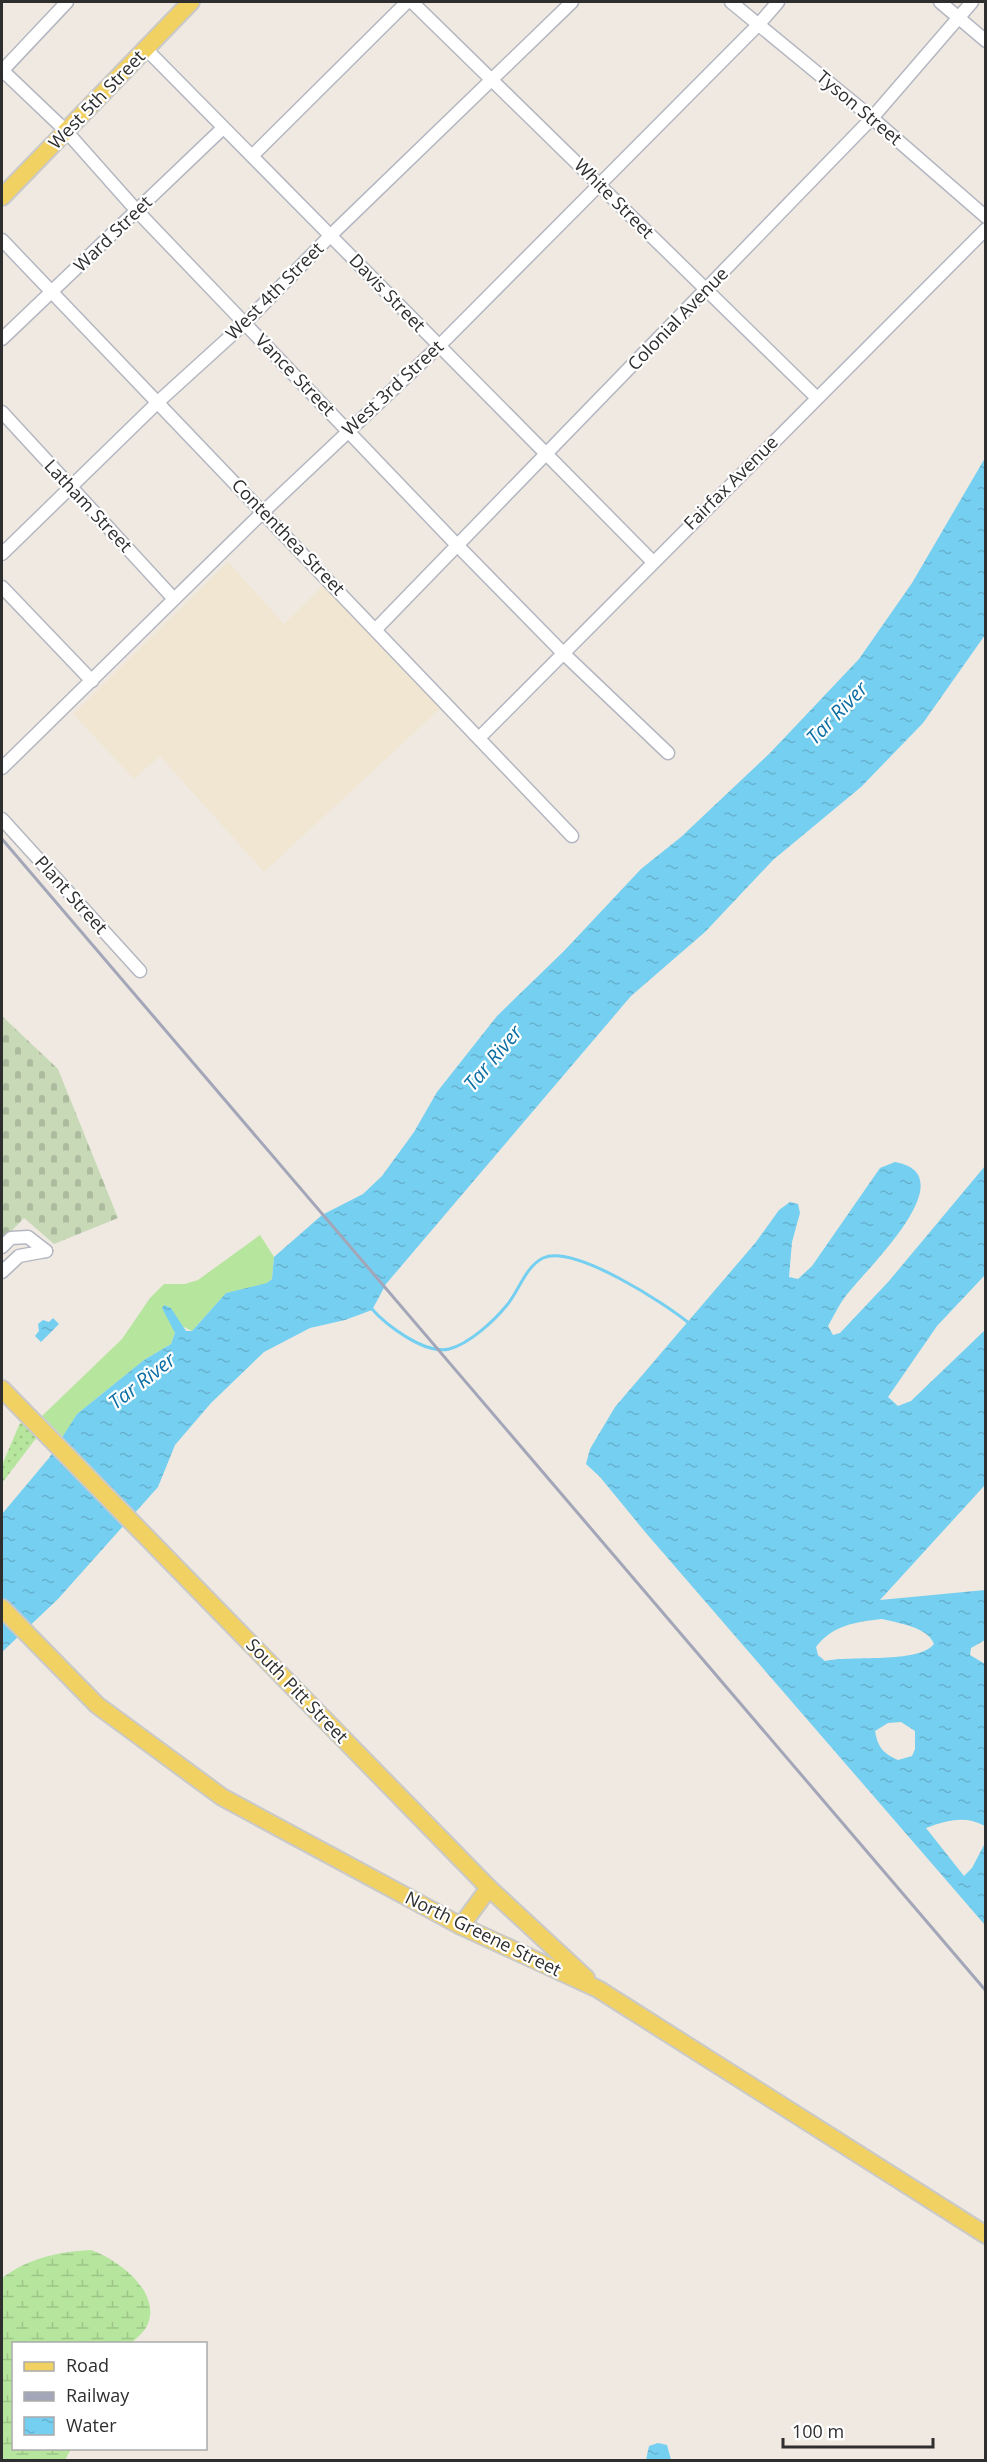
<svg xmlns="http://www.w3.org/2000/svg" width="987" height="2462" font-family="'Open Sans',sans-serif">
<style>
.education{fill:#f0e6d1}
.grass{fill:#b6e59e}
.wetland{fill:url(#wetland-marsh)}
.cemetery{fill:url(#cemetery-stones)}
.park{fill:url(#park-dots)}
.water{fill:url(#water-ripples);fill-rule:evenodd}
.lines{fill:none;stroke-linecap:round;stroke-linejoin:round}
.stream{stroke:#75cff0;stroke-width:3}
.minor-casing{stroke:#b4b7c1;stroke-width:15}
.major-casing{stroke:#c9c9c9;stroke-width:20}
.minor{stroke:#fff;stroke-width:12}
.major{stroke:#f2d163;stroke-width:16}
.rail{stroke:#a3a6b8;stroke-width:3}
.labels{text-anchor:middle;stroke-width:4.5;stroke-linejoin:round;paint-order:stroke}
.street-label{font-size:18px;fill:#2e2e2e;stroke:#fff}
.water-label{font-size:20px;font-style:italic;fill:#0d6fa3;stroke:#fff}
</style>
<defs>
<pattern id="wetland-marsh" width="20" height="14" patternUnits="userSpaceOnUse" patternTransform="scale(1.5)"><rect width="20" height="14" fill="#b6e59e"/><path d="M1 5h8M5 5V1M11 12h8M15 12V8" fill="none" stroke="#9dc588"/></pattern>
<pattern id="cemetery-stones" width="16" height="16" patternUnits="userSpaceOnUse" patternTransform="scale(1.5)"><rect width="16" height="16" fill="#c8d9b8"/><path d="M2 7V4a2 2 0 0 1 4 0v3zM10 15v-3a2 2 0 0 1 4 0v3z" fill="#acbb9e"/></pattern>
<pattern id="park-dots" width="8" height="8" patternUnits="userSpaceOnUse" patternTransform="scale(1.5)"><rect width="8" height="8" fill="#b6e59e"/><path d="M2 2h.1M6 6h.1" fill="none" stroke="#9dc588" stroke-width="1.8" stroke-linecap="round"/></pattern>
<pattern id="water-ripples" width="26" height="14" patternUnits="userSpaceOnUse" patternTransform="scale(1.5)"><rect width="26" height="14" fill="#75cff0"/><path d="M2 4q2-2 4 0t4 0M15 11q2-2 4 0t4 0" fill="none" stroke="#66b2ce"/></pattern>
</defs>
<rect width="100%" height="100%" fill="#efe9e1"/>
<polygon class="education" points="228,562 284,624 325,584 444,705 264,872 160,756 134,779 73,714"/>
<polygon class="grass" points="260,1235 274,1257 272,1279 267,1284 226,1293 192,1331 182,1326 171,1308 175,1333 171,1344 144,1360 77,1414 63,1437 42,1416 122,1339 150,1298 164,1284 185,1284 198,1280"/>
<path class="wetland" d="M91 2250C117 2259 163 2292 147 2326 143 2333 137 2338 131 2343L14 2344V2448L71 2449 65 2460H2V2278C29 2258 57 2252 91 2250Z"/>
<polygon class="cemetery" points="2,1016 58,1069 118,1218 54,1244 24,1218 2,1241"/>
<polygon class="park" points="20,1423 30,1426 37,1437 2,1483 2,1465"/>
<g class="water">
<polygon points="985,458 985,635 923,723 861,787 773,860 705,932 631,996 386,1284 372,1310 345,1320 310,1328 264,1352 211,1403 175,1445 158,1487 58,1599 2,1652 2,1514 49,1458 77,1414 144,1360 171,1344 175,1333 162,1308 164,1305 171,1308 186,1331 192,1331 226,1293 267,1283 272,1279 274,1257 322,1215 363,1194 382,1176 414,1132 437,1092 497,1016 564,951 641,869 681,837 770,753 859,659 912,583"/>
<path d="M895 1162C969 1175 861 1274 845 1297 838 1306 834 1316 828 1326L833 1335 840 1333 889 1281 985 1166V1275L937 1326 888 1397 898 1406 911 1401 985 1330V1485L880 1600 985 1590V1640L971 1648 970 1655 985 1664V1826C966 1815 946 1820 926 1828L964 1876 972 1868 985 1843V1925L646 1533 600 1477 586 1464 590 1449 615 1407 756 1242 779 1210 790 1202 798 1204 800 1213 792 1242 789 1277 798 1279 812 1266 880 1168ZM882 1619C898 1623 928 1627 934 1644 918 1664 851 1655 825 1661L818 1655 816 1647C833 1625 855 1622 882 1619ZM901 1722 915 1731V1749L912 1756 898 1760C883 1753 878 1748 875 1731L888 1723Z"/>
<polygon points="53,1318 59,1324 41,1342 35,1336 39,1331 38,1324 43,1320 49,1322"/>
<polygon points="658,2443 667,2445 671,2460 646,2460 649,2446"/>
</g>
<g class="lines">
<path class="stream" d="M371 1308C386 1325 425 1355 449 1349 469 1344 494 1321 507 1305 519 1291 525 1267 543 1258 574 1244 666 1304 690 1324"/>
<g class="minor-casing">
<g id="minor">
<polyline points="412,2 816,397"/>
<polyline points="731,2 872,118 986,217"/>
<polyline points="940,2 986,41"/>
<polyline points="146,49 653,562"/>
<polyline points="2,70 66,131 137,211 456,544 563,653 668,753"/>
<polyline points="2,71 67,2"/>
<polyline points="252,156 407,2"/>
<polyline points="2,240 572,836"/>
<polyline points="2,339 223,128"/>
<polyline points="2,412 174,599"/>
<polyline points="2,554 159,401 245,323 331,235 572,2"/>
<polyline points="2,587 92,681"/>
<polyline points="376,629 872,118 972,2"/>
<polyline points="479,738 986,229"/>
<polyline points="2,768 263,512 439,346 759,24 778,2"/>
<polyline points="2,819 140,971"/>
<polyline points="2,1247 11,1238 28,1237 46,1251"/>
<polyline points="2,1272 19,1256 46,1251"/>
</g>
</g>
<g class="major-casing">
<g id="major">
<polyline points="2,197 191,2"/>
<polyline points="2,1389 489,1888 586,1978"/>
<polyline points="2,1608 97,1705 222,1797 461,1926 598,1989 986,2235"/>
<polyline points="461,1926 489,1888"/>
</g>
</g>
<use href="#minor" class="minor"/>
<use href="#major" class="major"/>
<polyline class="rail" points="2,839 986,1991"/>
</g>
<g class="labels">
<g class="street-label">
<text transform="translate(97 100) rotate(-46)" y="6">West 5th Street</text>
<text transform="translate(859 108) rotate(40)" y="6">Tyson Street</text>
<text transform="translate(614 199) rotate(45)" y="6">White Street</text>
<text transform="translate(113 234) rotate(-44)" y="6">Ward Street</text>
<text transform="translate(275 291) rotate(-45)" y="6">West 4th Street</text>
<text transform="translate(387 293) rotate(46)" y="6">Davis Street</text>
<text transform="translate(678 319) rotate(-46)" y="6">Colonial Avenue</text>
<text transform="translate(295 375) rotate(46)" y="6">Vance Street</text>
<text transform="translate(393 388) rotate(-43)" y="6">West 3rd Street</text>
<text transform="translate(731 483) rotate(-45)" y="6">Fairfax Avenue</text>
<text transform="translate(88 506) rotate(47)" y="6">Latham Street</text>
<text transform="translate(288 537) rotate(46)" y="6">Contenthea Street</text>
<text transform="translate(71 895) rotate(48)" y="6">Plant Street</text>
<text transform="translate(297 1691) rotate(46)" y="6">South Pitt Street</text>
<text transform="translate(483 1934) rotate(26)" y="6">North Greene Street</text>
</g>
<g class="water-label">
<text transform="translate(837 713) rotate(-46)" y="7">Tar River</text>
<text transform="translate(493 1058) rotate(-50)" y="7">Tar River</text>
<text transform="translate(142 1381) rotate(-38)" y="7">Tar River</text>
</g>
</g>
<rect width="987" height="2462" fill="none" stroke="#2e2e2e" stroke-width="6"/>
<rect x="12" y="2342" width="195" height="108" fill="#ffffff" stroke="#ababab" stroke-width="1.5"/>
<rect x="24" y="2362" width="30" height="9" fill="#f2d163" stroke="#ababab" stroke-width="1.5"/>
<text x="66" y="2372" font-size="18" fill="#2e2e2e">Road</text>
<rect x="24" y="2392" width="30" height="9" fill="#a3a6b8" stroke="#ababab" stroke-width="1.5"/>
<text x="66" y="2402" font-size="18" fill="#2e2e2e">Railway</text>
<rect x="24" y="2417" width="30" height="18" fill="url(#water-ripples)" stroke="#ababab" stroke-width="1.5"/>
<text x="66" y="2432" font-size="18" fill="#2e2e2e">Water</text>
<path d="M783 2438v9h150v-9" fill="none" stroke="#2e2e2e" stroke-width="3"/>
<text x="792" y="2438" font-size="18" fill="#2e2e2e" stroke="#ffffff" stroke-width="4.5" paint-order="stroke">100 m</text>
</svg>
